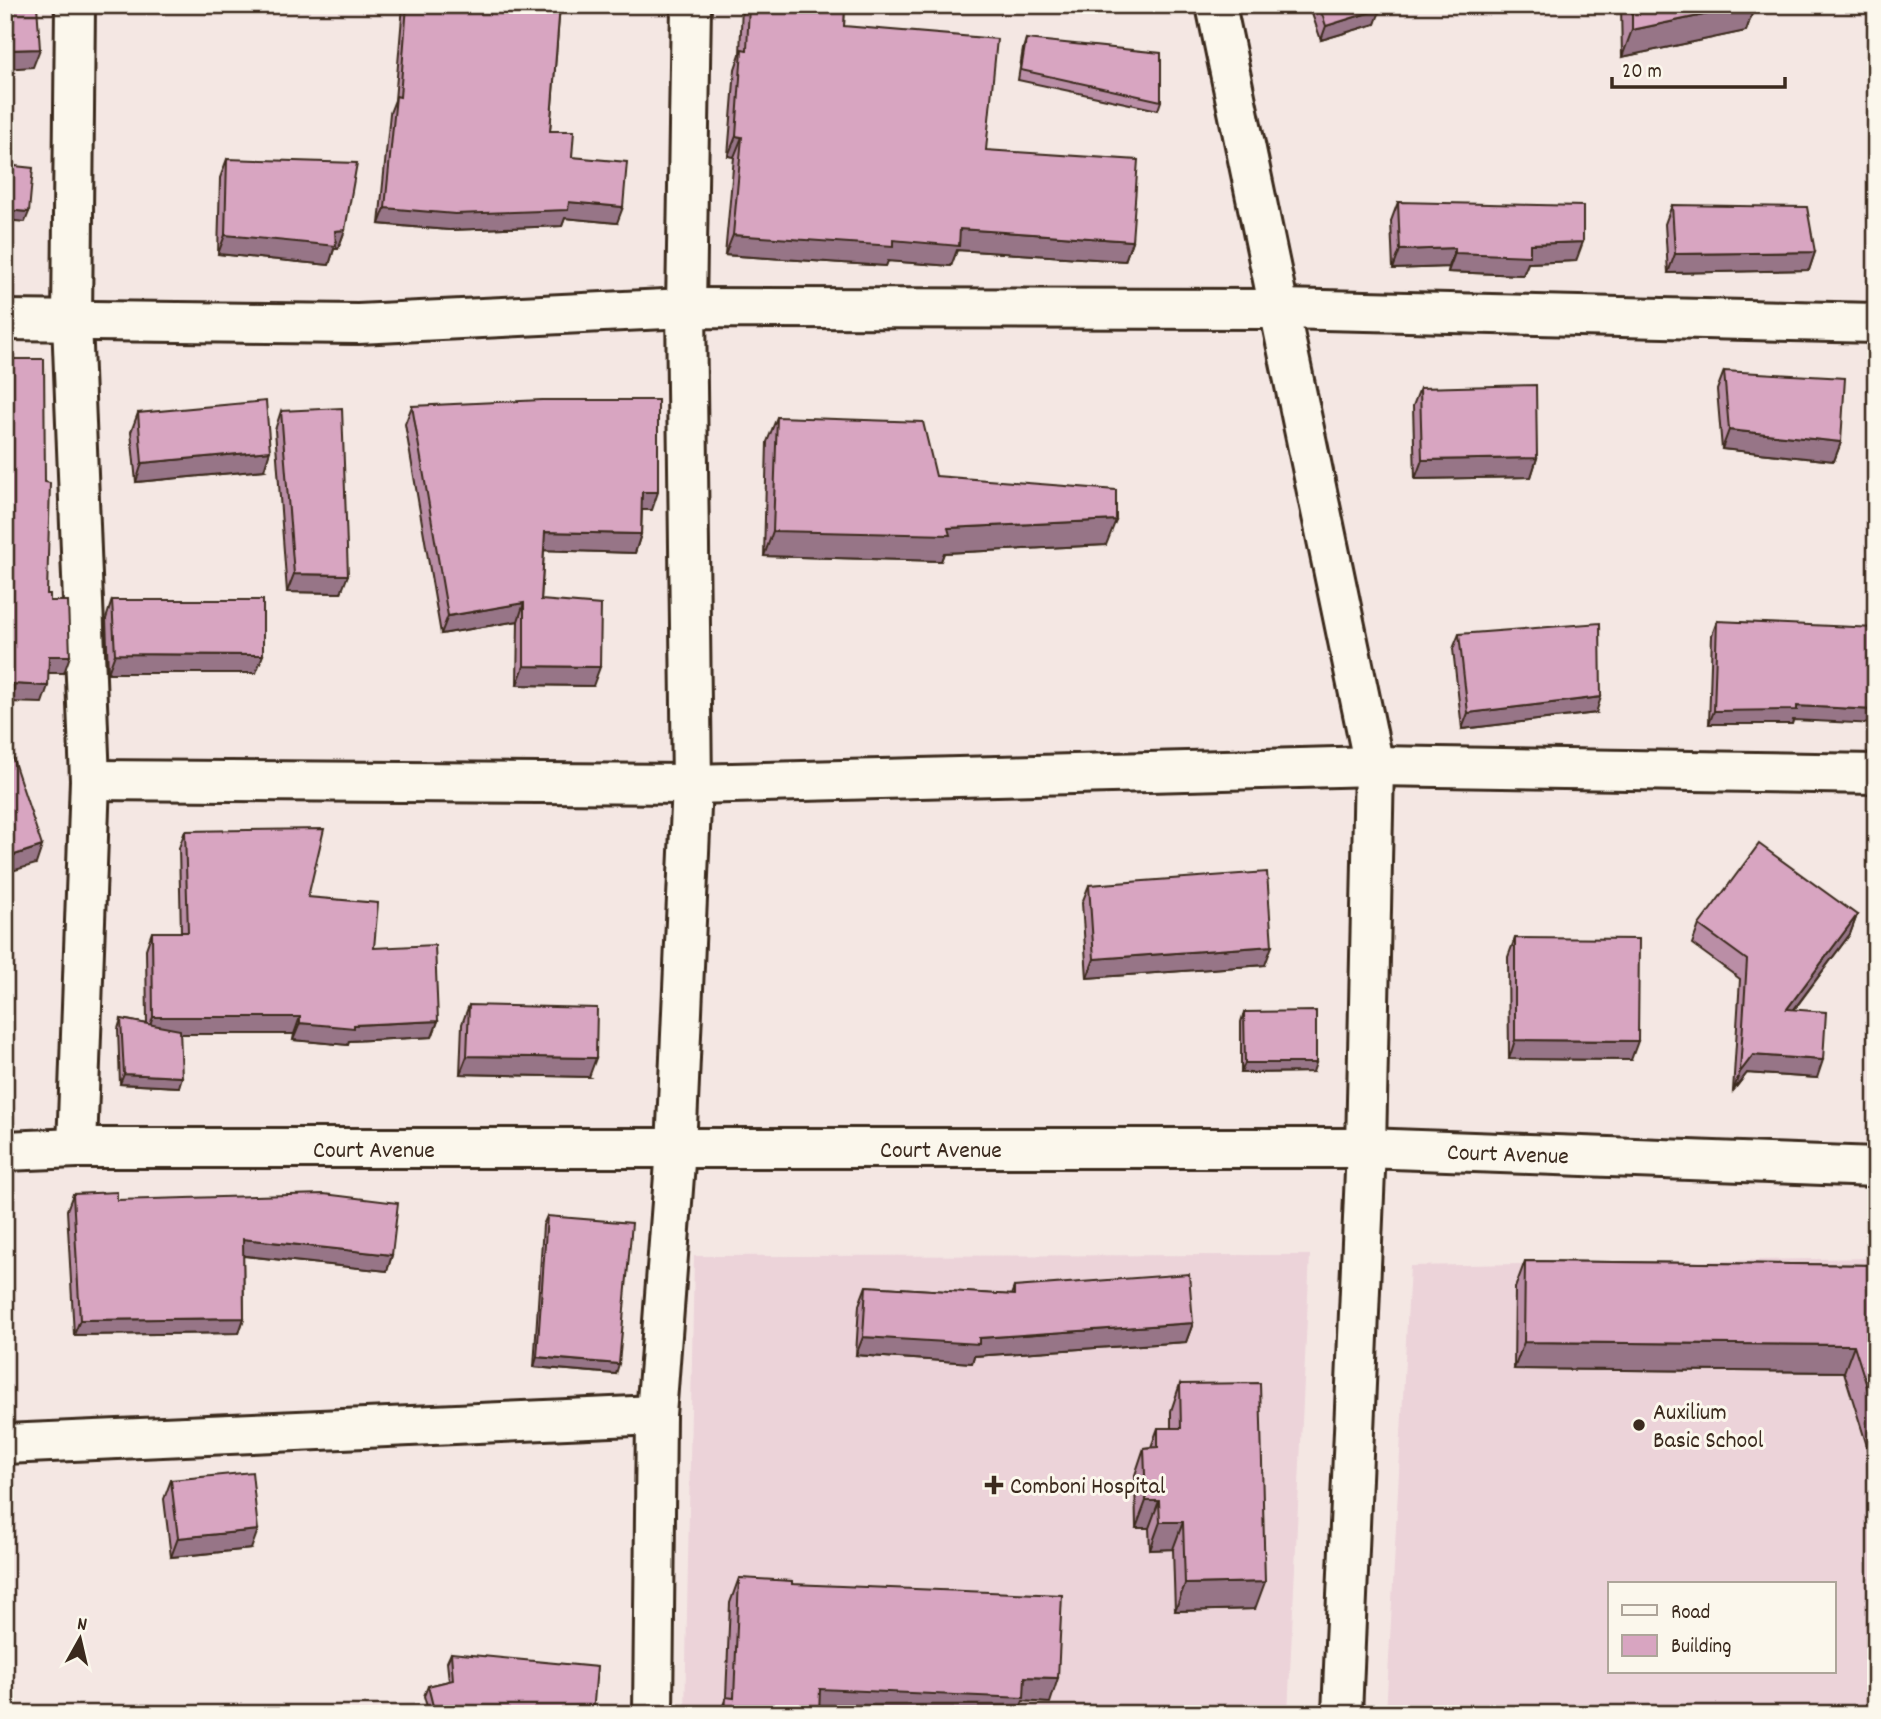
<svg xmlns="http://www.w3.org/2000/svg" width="1881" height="1719" font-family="Dekko,sans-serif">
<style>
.built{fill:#ecd3d9;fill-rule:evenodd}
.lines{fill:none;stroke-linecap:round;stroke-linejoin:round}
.street-casing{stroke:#3b2a1e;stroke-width:44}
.secondary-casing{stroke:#3b2a1e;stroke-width:44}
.street{stroke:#fbf7ec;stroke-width:38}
.secondary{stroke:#fbf7ec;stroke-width:38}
.wall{fill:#ba8ea6;stroke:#3b2a1e;stroke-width:2}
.shaded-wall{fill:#977487;stroke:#3b2a1e;stroke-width:2}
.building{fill:#d8a5c1;stroke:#3b2a1e;stroke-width:2}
.poi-dot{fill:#3b2a1e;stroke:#fbf7ec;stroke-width:2.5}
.labels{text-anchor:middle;stroke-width:6;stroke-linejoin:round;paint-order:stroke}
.street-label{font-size:24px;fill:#3b2a1e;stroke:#fbf7ec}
.poi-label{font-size:24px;fill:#3b2a1e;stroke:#fbf7ec;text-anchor:start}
</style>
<rect width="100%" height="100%" fill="#f4e7e3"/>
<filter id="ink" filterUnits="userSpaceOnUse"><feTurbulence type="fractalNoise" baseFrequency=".0143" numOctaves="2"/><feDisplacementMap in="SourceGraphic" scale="14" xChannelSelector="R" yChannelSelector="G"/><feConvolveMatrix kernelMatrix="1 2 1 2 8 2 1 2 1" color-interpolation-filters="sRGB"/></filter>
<g filter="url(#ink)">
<g class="built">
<polygon points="1310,1255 1288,1714 685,1714 694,1256"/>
<path d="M1876 1258V1714H1386L1410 1266ZM1610 1584H1834V1672H1610Z"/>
</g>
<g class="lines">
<g class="street-casing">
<g id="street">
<polyline points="75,5 72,321 90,780 77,1148"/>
<polyline points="5,320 358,324 686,308 1281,309 1876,323"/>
<polyline points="90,780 692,784 1374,766 1876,774"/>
<polyline points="5,1151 77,1148 1366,1148 1876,1167"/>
<polyline points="5,1444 656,1415"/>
<polyline points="653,1714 656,1415 676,1149 692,784 686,308 691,5"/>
</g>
</g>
<g class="secondary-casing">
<polyline id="secondary" points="1216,5 1374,766 1366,1148 1342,1714"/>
</g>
<use href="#street" class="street"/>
<use href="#secondary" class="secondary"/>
</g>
<g class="wall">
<polygon points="403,5 560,5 550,131 572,157 617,223 565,218 562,226 449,230 379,224 390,113 395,100"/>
<polygon points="742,5 845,5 844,26 986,150 1132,241 1125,261 957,250 951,266 888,261 886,266 725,255 734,157 728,156 735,69 740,54"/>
<polygon points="1309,5 1379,5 1375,24 1321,40"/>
<polygon points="1621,5 1755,5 1746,31 1622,57"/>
<polygon points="1026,39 1161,101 1158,110 1018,80 1023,49"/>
<polygon points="227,159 345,230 338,249 334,249 329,265 218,254 220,178"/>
<polygon points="1398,202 1576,261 1528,263 1523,275 1448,272 1449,267 1393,269 1391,221"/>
<polygon points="1672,205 1815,252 1809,270 1668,273 1665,224"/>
<polygon points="1724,371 1841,442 1834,461 1722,449 1717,390"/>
<polygon points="1420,388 1537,458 1531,477 1415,479 1413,406"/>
<polygon points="412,406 652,510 642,510 641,534 635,553 544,550 541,600 593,686 517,685 518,621 441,634 405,424"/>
<polygon points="281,411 341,593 287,592 275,430"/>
<polygon points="138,413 264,470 136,482 131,432"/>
<polygon points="777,417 936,476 1106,545 944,553 941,561 764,556 767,442"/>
<polygon points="112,600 256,673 108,673 106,619"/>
<polygon points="1717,621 1793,720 1792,724 1709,724 1712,635"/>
<polygon points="1459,634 1596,713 1462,729 1453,649"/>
<polygon points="185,831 308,897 374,948 438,1021 432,1037 349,1041 348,1045 293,1040 294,1034 180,1034 179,1087 120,1084 118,1029 121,1019 147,1024 146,949 152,932 181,932 179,848"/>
<polygon points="1089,885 1265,965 1087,978 1082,903"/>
<polygon points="1857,915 1850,934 1794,1010 1817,1078 1747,1073 1733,1091 1740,979 1692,944 1699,925"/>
<polygon points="1515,938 1631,1060 1509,1059 1508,957"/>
<polygon points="469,1005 589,1077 460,1074 462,1024"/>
<polygon points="1244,1012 1313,1072 1241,1073 1241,1022"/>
<polygon points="73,1194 117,1200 392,1255 387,1271 243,1256 244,1318 239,1333 74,1335 67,1210"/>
<polygon points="547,1216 616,1374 534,1367 543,1225"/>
<polygon points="1525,1261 1876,1265 1876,1475 1844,1372 1514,1369 1515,1288"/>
<polygon points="866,1286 1011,1295 1014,1287 1193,1323 1186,1342 974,1356 972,1363 856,1355 859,1305"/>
<polygon points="1180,1384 1255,1609 1175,1611 1173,1549 1150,1550 1149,1528 1136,1528 1135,1475 1144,1448 1151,1447 1158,1428 1171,1428 1171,1411"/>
<polygon points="171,1480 251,1549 171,1557 164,1499"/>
<polygon points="739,1578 792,1584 1050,1703 1023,1701 1018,1714 720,1714 726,1697 730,1603"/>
<polygon points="451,1653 593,1714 429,1714 424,1696 428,1686 449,1681 447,1662"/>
</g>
<g class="shaded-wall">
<polygon points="1751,5 1755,5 1746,31 1622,57 1632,30"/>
<polygon points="1381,9 1375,24 1321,40 1326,26"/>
<polygon points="40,49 33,67 5,69 5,50"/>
<polygon points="736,136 742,137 734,157 728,156"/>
<polygon points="569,202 623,207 617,223 565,218 562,226 449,230 379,224 385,208"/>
<polygon points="5,210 29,212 25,222 5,220"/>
<polygon points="960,229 1132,241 1125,261 957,250 951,266 888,261 886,266 725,255 733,235 893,240"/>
<polygon points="345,230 338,249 334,249 329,265 218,254 225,235"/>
<polygon points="1583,242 1576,261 1528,263 1523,275 1448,272 1455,253 1530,244"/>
<polygon points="1455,248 1449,267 1393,269 1400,250"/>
<polygon points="1815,252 1809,270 1668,273 1675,254"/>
<polygon points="1729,430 1841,442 1834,461 1722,449"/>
<polygon points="270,451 264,470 136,482 142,463"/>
<polygon points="1537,458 1531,477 1415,479 1422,460"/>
<polygon points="642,492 658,492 652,510 635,510"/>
<polygon points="1116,520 1106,545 944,553 941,561 764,556 773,531 948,528"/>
<polygon points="545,532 641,534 635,553 538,550"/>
<polygon points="294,574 348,575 341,593 287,592"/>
<polygon points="524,603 518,621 441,634 448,616"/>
<polygon points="115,654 263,655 256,673 108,673"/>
<polygon points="49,656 70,656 64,673 43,673"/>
<polygon points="524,666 600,667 593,686 517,685"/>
<polygon points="14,684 48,686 42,703 7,702"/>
<polygon points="1601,697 1596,713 1462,729 1468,713"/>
<polygon points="1797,706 1876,710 1876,724 1793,720 1792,724 1709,724 1714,711"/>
<polygon points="42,846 36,864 5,873 5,858"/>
<polygon points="1857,915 1850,934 1780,1028 1787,1009"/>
<polygon points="1272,946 1265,965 1087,978 1094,959"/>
<polygon points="153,1017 300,1017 294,1034 147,1034"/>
<polygon points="438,1021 432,1037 349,1041 348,1045 293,1040 300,1023 354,1025"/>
<polygon points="1515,1040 1638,1041 1631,1060 1509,1059"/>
<polygon points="1753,1055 1823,1060 1817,1078 1747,1073 1733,1091 1740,1072"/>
<polygon points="467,1056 596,1058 589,1077 460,1074"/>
<polygon points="1245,1063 1316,1063 1313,1072 1241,1073"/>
<polygon points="124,1074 182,1077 179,1087 120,1084"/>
<polygon points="243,1239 392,1255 387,1271 237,1255"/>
<polygon points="244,1318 239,1333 74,1335 80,1320"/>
<polygon points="1193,1323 1186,1342 974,1356 972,1363 856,1355 863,1337 979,1338"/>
<polygon points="1524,1342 1854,1345 1844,1372 1514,1369"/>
<polygon points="537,1357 619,1364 616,1374 534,1367"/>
<polygon points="1146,1501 1159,1501 1149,1528 1136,1528"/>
<polygon points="1160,1522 1183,1522 1173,1549 1150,1550"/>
<polygon points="258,1530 251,1549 171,1557 178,1538"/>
<polygon points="1265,1582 1255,1609 1175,1611 1185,1584"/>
<polygon points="1025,1677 1058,1678 1050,1703 1023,1701 1018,1714 811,1713 820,1689"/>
</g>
<g class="building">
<polygon points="5,5 37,5 40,49 5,50"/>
<polygon points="407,5 560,5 550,131 574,131 572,157 627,162 623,207 569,202 568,210 455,214 385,208 396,96 400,97"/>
<polygon points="749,5 845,5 844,26 997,39 986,150 1138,160 1132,241 960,229 959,246 893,240 893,246 733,235 742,137 736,136 742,49 747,50"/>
<polygon points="1319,5 1379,5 1381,9 1326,26"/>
<polygon points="1632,5 1751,5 1632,30"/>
<polygon points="1026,39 1161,53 1161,101 1021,70"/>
<polygon points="227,159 357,163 345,230 335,231 336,246 225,235"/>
<polygon points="5,165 33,168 29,212 5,210"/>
<polygon points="1398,202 1583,206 1583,242 1530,244 1530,256 1455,253 1455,248 1400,250"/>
<polygon points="1672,205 1807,207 1815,252 1675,254"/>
<polygon points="5,359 44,359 45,482 50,483 47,594 50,594 50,601 68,601 70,656 49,656 48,686 14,684 9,747 42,846 5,858"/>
<polygon points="1724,371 1845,378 1841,442 1729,430"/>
<polygon points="1536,385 1537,458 1422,460 1420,388"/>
<polygon points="542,400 658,400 658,492 642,492 641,534 545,532 541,600 601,605 600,667 524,666 524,603 448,616 412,406"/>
<polygon points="266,401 270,451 142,463 138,413"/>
<polygon points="342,408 348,575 294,574 281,411"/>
<polygon points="777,417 923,422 936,476 1116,490 1116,520 948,528 950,535 773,531"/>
<polygon points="112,600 263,600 263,655 115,654"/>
<polygon points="1717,621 1876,628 1876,710 1797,706 1797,710 1714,711"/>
<polygon points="1600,623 1601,697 1468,713 1459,634"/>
<polygon points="324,829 308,897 378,903 374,948 435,945 438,1021 354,1025 354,1028 300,1023 300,1017 153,1017 152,932 188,932 185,831"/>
<polygon points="1759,844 1857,915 1787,1009 1826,1012 1823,1060 1753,1055 1740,1072 1747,960 1699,925"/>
<polygon points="1267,872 1272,946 1094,959 1089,885"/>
<polygon points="1515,938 1639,939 1638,1041 1515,1040"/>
<polygon points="469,1005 597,1008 596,1058 467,1056"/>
<polygon points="1316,1011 1316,1063 1245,1063 1244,1012"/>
<polygon points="121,1019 180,1030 182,1077 124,1074"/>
<polygon points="117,1192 117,1200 324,1194 398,1203 392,1255 243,1239 244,1318 80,1320 73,1194"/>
<polygon points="547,1216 632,1223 619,1364 537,1357"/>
<polygon points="1525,1261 1876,1265 1876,1415 1854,1345 1524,1342"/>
<polygon points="1189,1274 1193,1323 979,1338 979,1344 863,1337 866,1286 1014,1295 1014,1287"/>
<polygon points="1260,1383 1265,1582 1185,1584 1183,1522 1160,1522 1159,1501 1146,1501 1144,1448 1158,1447 1158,1428 1181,1428 1180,1384"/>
<polygon points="252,1472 258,1530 178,1538 171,1480"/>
<polygon points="739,1578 792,1581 792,1584 1062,1595 1058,1678 1025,1677 1024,1698 820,1689 819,1714 725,1714 726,1697 734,1698"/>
<polygon points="451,1653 597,1667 593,1714 435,1714 428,1686 453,1680"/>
</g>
</g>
<g class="poi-dot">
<circle cx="1639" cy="1425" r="7"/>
<path d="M990.5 1474.5h7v7h7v7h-7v7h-7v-7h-7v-7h7z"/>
</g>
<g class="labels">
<g class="street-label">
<text x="374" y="1157">Court Avenue</text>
<text x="941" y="1157">Court Avenue</text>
<text transform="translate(1508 1153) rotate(2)" y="8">Court Avenue</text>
</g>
<g class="poi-label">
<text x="1653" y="1419">Auxilium<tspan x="1653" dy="28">Basic School</tspan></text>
<text x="1010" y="1493">Comboni Hospital</text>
</g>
</g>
<rect width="1881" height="1719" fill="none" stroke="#fbf7ec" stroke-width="28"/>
<rect x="14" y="14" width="1853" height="1691" fill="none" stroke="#3b2a1e" stroke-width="2.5" filter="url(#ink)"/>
<rect x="1608" y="1582" width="228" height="91" fill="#fbf7ec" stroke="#aea59a" stroke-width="2"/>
<rect x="1622" y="1605" width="35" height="10" fill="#fbf7ec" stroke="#aea59a" stroke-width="2"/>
<text x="1671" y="1618" font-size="21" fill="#3b2a1e">Road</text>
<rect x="1622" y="1635" width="35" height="21" fill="#d8a5c1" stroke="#aea59a" stroke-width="2"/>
<text x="1671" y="1652" font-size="21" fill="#3b2a1e">Building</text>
<g transform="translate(80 1639) rotate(8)" stroke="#fbf7ec" stroke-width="5" paint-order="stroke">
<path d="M0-5L12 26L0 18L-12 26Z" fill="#3b2a1e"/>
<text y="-10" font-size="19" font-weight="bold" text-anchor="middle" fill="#3b2a1e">N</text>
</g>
<path d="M1612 77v10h173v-10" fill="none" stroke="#3b2a1e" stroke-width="3.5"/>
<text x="1622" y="77" font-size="21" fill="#3b2a1e" stroke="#fbf7ec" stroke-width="5" paint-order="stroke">20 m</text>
</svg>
